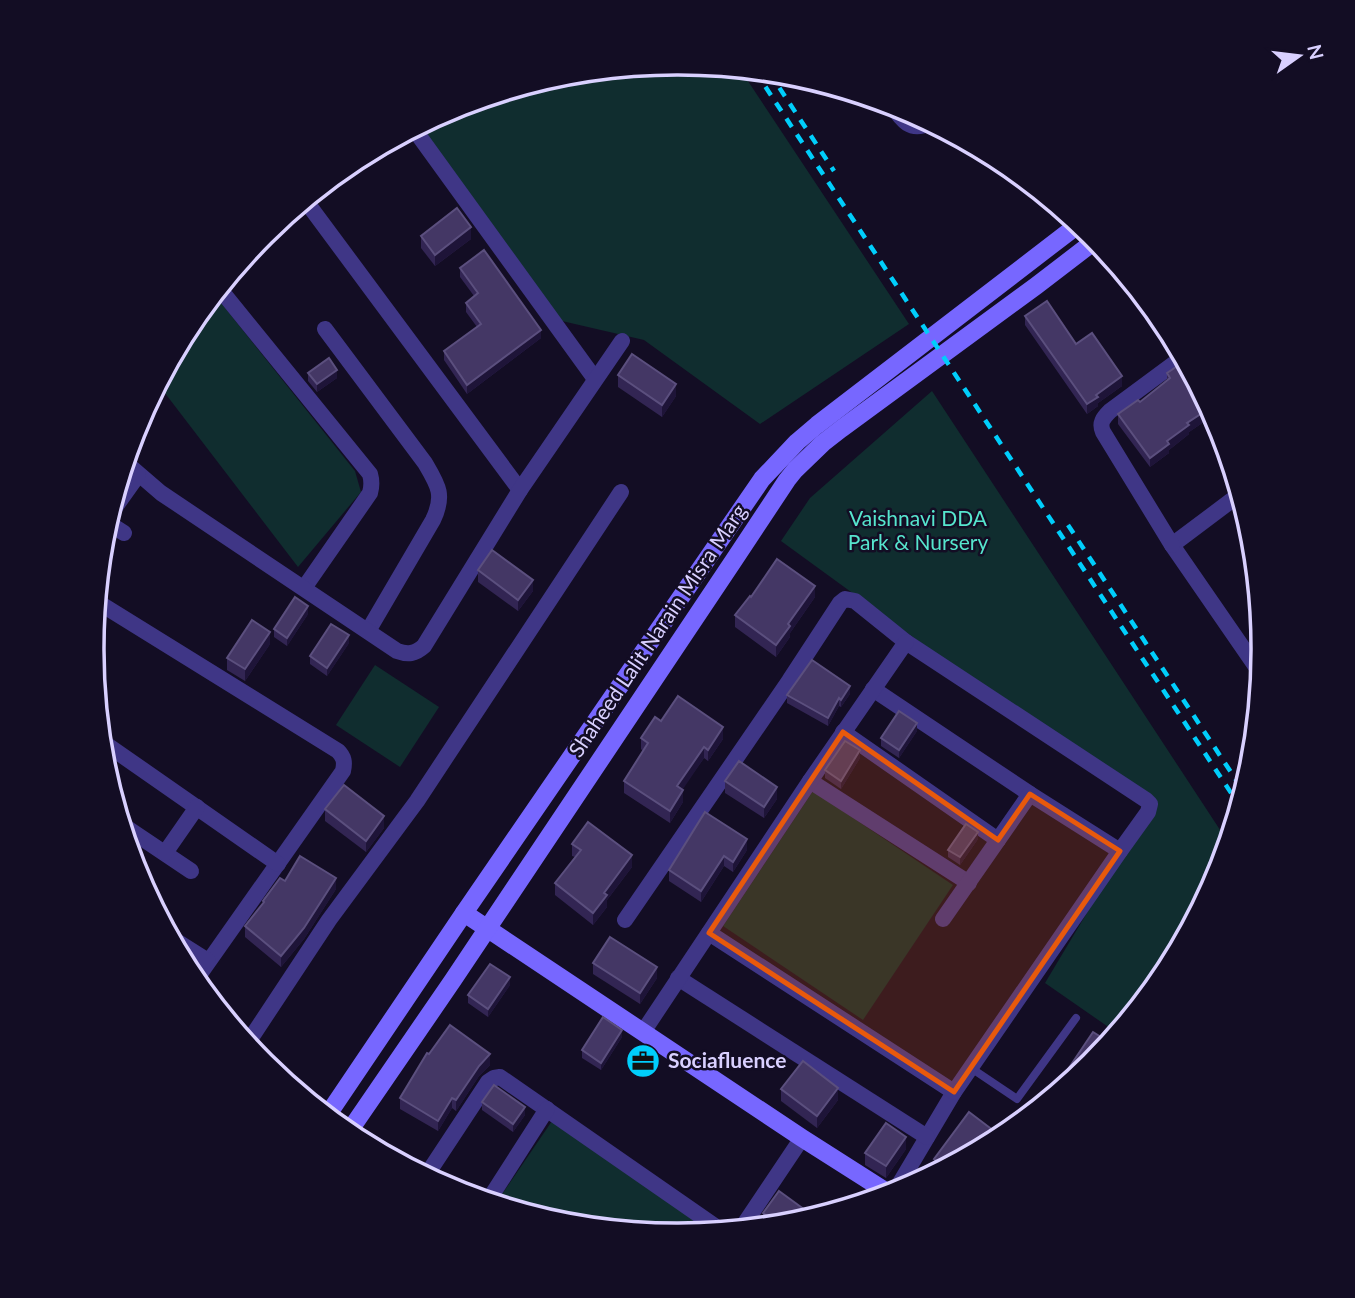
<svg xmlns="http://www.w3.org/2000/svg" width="1355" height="1298" font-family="Lato,sans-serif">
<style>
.green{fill:#102d2f}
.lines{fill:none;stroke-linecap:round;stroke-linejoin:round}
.lane{stroke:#3f3686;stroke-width:8}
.street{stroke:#3f3686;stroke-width:16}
.secondary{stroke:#7767ff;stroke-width:18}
.rail{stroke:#00cefb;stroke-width:4.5;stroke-dasharray:10 9;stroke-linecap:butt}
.wall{fill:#322553}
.shaded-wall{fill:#1e1438}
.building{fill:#443765;stroke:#5b4f7e;stroke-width:2}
.marked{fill:#e8590c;fill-opacity:0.2;stroke:#e8590c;stroke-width:5;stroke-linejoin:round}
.labels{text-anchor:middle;stroke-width:5;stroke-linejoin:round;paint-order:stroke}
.park-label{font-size:21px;fill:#56e5cd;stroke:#130d24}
.street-label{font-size:21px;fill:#d9d0ff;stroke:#130d24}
.poi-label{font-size:21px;font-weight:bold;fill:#d9d0ff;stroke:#130d24;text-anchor:start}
.rim{fill:none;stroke:#d9d0ff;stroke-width:3.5}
</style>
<rect width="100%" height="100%" fill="#130d24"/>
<g class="green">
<polygon points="678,63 740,69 909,324 760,424 644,340 562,321 420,125 454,107 564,74"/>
<polygon points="214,294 355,471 361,492 298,567 158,384 190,323"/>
<polygon points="932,391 1228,842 1219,874 1165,975 1117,1033 1045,983 1149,809 781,541 810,498"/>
<polygon points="375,665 439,707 400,767 336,725"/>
<polygon points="813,791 953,885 863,1020 723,926"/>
<polygon points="552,1121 715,1231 677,1235 563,1224 496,1203"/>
</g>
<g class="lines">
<polyline class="lane" points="971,1068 1017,1099 1076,1018"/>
<g class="street">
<path d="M891 104C902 121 910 132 930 123"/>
<polyline points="414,129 595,379"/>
<polyline points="305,200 520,490"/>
<path d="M219 288 370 474C372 481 372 486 370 493L304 588"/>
<path d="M325 329 425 463C438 485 445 495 433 520L368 631"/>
<path d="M125 462 161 493 397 651C408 655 415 654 424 646L520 490 622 341"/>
<polyline points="1240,494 1172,545 1261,674"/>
<polyline points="124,533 110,524 109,518 111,513 138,475"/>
<path d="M1172 545 1103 432C1099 423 1103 418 1110 411L1183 357"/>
<path d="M96 601 338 751C344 757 345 762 343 771L195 981"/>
<polyline points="873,689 1030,794 1120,851"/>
<polyline points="843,732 998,840"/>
<polyline points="100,740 278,864"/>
<polyline points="810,781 969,883"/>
<polyline points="121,824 191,871"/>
<polyline points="165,853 197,807"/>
<polyline points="943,919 1030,794"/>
<polyline points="625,920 789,681 840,603 845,599 855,601 906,642 1146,800 1150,804 1148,812 1120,851 954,1092 894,1193"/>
<polyline points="709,933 954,1092"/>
<polyline points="170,937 208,961"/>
<polyline points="678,978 927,1137"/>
<polyline points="643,1032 810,781 906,642"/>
<polyline points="247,1044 329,920 417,801 621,492"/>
<polyline points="426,1176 488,1082 494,1078 500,1077 722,1231"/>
<polyline points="488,1201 547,1109"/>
<polyline points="741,1229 802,1138"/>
</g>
<g class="secondary">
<polyline points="464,913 802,1138 890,1194"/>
<polyline points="327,1116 464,913 762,479 797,442 817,425 1079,224"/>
<polyline points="348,1133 453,980 734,560 787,480 795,470 823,443 841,429 1036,286 1096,240"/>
</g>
<g class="rail">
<polyline points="755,71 1239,805"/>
<polyline points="769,72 834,171"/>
<polyline points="1068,525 1244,792"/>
</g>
</g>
<g class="wall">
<polygon points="421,236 471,239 435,266 421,248"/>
<polygon points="460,268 541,338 467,394 444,360 444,351 477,327 466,312 466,303 474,296 460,277"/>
<polygon points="1025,316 1076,344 1122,386 1098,403 1098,406 1087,414 1025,325"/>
<polygon points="1185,361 1214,415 1189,432 1189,434 1169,450 1169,453 1150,467 1118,424 1118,414 1140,402 1167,381 1167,373"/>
<polygon points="308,373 337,378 317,392 308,381"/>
<polygon points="618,375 676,396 662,417 618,387"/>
<polygon points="478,570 533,591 518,611 478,582"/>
<polygon points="751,597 815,597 790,633 790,637 776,657 735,627 735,615"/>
<polygon points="308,614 287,646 274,637 274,629"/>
<polygon points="349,643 327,676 310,664 310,656"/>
<polygon points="270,644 245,681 227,670 227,658"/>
<polygon points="850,694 841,707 839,706 828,726 787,703 787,695"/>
<polygon points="661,721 723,739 708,761 704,758 682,789 683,802 670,823 624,793 624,781 643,751 641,749 641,738"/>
<polygon points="917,731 899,758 881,746 881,738"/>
<polygon points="860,758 841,789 825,778 825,770"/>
<polygon points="725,781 777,799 764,818 725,793"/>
<polygon points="325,809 384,828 366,852 325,821"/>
<polygon points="978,839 960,865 948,857 948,850"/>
<polygon points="572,844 632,867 607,900 607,907 593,925 555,895 555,883 575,857 572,856"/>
<polygon points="747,850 733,872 724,866 701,902 669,881 669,870"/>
<polygon points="285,881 336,889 304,939 281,967 245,937 245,926 263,903 263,901"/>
<polygon points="593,963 657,978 640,1004 593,974"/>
<polygon points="510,985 488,1017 468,1003 468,995"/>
<polygon points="622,1037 601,1070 582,1058 582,1050"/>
<polygon points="429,1054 490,1065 479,1076 456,1111 452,1108 438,1131 400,1109 400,1098"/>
<polygon points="781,1089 838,1100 817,1128 781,1101"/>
<polygon points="482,1102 525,1115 513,1132 482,1110"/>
<polygon points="1002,1137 936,1172 934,1171 934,1159"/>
<polygon points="906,1149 886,1178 865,1165 865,1153"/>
<polygon points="763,1213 805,1218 803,1220 791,1224 770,1226 763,1221"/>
</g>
<g class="shaded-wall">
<polygon points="471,227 471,239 435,266 435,255"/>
<polygon points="541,330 541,338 467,394 467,385"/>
<polygon points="337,370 337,378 317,392 317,384"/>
<polygon points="1122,376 1122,386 1098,403 1098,406 1087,414 1087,404 1096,395"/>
<polygon points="676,384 676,396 662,417 662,405"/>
<polygon points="1210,408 1214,415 1189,432 1189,434 1169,450 1169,453 1150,467 1150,458 1187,423"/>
<polygon points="533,580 533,591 518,611 518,600"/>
<polygon points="815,586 815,597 790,633 790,637 776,657 776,645 788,624"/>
<polygon points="308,606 308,614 287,646 287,638"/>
<polygon points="270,632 270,644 245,681 245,669"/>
<polygon points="349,635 349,643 327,676 327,668"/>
<polygon points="850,686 850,694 841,707 841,700"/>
<polygon points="839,698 839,706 828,726 828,718"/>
<polygon points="917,723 917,731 899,758 899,750"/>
<polygon points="723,727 723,739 708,761 708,750"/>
<polygon points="704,747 704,758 677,798 677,786"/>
<polygon points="860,750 860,758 841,789 841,781"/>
<polygon points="777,787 777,799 764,818 764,807"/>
<polygon points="683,790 683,802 670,823 670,811"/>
<polygon points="384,816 384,828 366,852 366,841"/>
<polygon points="978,832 978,839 960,865 960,857"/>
<polygon points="747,839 747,850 733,872 733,862"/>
<polygon points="632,855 632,867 607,900 607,907 593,925 593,913 604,893"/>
<polygon points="724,856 724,866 701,902 701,891"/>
<polygon points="336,878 336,889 304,939 281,967 281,956"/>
<polygon points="657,967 657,978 640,1004 640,993"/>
<polygon points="510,977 510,985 488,1017 488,1009"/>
<polygon points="622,1030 622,1037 601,1070 601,1063"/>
<polygon points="490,1054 490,1065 479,1076 456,1111 456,1100 479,1066"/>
<polygon points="838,1088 838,1100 817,1128 817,1116"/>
<polygon points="452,1098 452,1108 438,1131 438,1121"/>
<polygon points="525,1107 525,1115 513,1132 513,1124"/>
<polygon points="906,1137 906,1149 886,1178 886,1166"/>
<polygon points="805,1210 805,1218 803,1220 795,1223"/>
</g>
<g class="building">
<polygon points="457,208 471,227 435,255 421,236"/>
<polygon points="484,250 541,330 467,385 444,351 481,324 466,303 478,293 460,268"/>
<polygon points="1047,301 1076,344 1092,333 1122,376 1096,395 1098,397 1087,404 1025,316"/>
<polygon points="632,354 676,384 662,405 618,375"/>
<polygon points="329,358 337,370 317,384 308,373"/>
<polygon points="1185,361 1210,408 1187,423 1189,425 1167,441 1169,444 1150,458 1118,414 1138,400 1140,402 1170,378 1167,373"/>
<polygon points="492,550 533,580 518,600 478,570"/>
<polygon points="777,559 815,586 788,624 790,626 776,645 735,615 750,596 751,597"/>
<polygon points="295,597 308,606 287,638 274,629"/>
<polygon points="252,620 270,632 245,669 227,658"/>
<polygon points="331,624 349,635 327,668 310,656"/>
<polygon points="812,660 850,686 841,700 839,698 828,718 787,695"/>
<polygon points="678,696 723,727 708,750 704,747 677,786 683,790 670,811 624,781 648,743 641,738 655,717 661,721"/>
<polygon points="899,711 917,723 899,750 881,738"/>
<polygon points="845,741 860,750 841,781 825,770"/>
<polygon points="739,761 777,787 764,807 725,781"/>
<polygon points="344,785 384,816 366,841 325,809"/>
<polygon points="705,812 747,839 733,862 724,856 701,891 669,870"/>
<polygon points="588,822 632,855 604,893 607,895 593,913 555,883 581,850 572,844"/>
<polygon points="966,824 978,832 960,857 948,850"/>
<polygon points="300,856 336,878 304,928 281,956 245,926 264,902 263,901 280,878 285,881"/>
<polygon points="610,937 657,967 640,993 593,963"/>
<polygon points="490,964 510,977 488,1009 468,995"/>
<polygon points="603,1017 622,1030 601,1063 582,1050"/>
<polygon points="450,1025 490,1054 479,1066 456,1100 452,1098 438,1121 400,1098 427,1053 429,1054"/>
<polygon points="1093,1032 1109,1042 1092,1064 1048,1099"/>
<polygon points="803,1061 838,1088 817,1116 781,1089"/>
<polygon points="494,1085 525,1107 513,1124 482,1102"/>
<polygon points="969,1112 1002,1137 945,1167 934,1159"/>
<polygon points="886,1123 906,1137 886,1166 865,1153"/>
<polygon points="779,1191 805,1210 795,1223 779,1225 763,1213"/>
</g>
<path class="marked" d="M843 732 998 840 1030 794 1120 851 954 1092 709 933Z"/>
<defs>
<g id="office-disc" transform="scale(1.75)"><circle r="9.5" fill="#00cefb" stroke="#130d24"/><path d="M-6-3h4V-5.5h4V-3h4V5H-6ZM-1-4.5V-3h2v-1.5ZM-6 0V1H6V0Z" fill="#111"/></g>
</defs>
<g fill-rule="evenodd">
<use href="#office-disc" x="643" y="1061"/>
</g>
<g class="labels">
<g class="park-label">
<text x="918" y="526">Vaishnavi DDA<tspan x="918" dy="24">Park &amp; Nursery</tspan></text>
</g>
<g class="street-label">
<text transform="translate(658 631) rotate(-56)" y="7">Shaheed Lalit Narain Misra Marg</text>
</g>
<g class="poi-label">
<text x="668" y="1068">Sociafluence</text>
</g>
</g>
<path d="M0 0H1355V1298H0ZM677 75H678A573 573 0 0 1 1251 648V650A573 573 0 0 1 678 1223H677A573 573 0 0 1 104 650V648A573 573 0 0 1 677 75Z" fill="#130d24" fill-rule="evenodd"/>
<path class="rim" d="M677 75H678A573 573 0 0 1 1251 648V650A573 573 0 0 1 678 1223H677A573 573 0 0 1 104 650V648A573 573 0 0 1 677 75Z"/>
<g transform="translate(1299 56) rotate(76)" stroke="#130d24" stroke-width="5" paint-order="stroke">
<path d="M0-5L12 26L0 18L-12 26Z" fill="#d9d0ff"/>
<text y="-10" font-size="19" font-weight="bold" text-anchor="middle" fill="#d9d0ff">N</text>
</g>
</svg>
